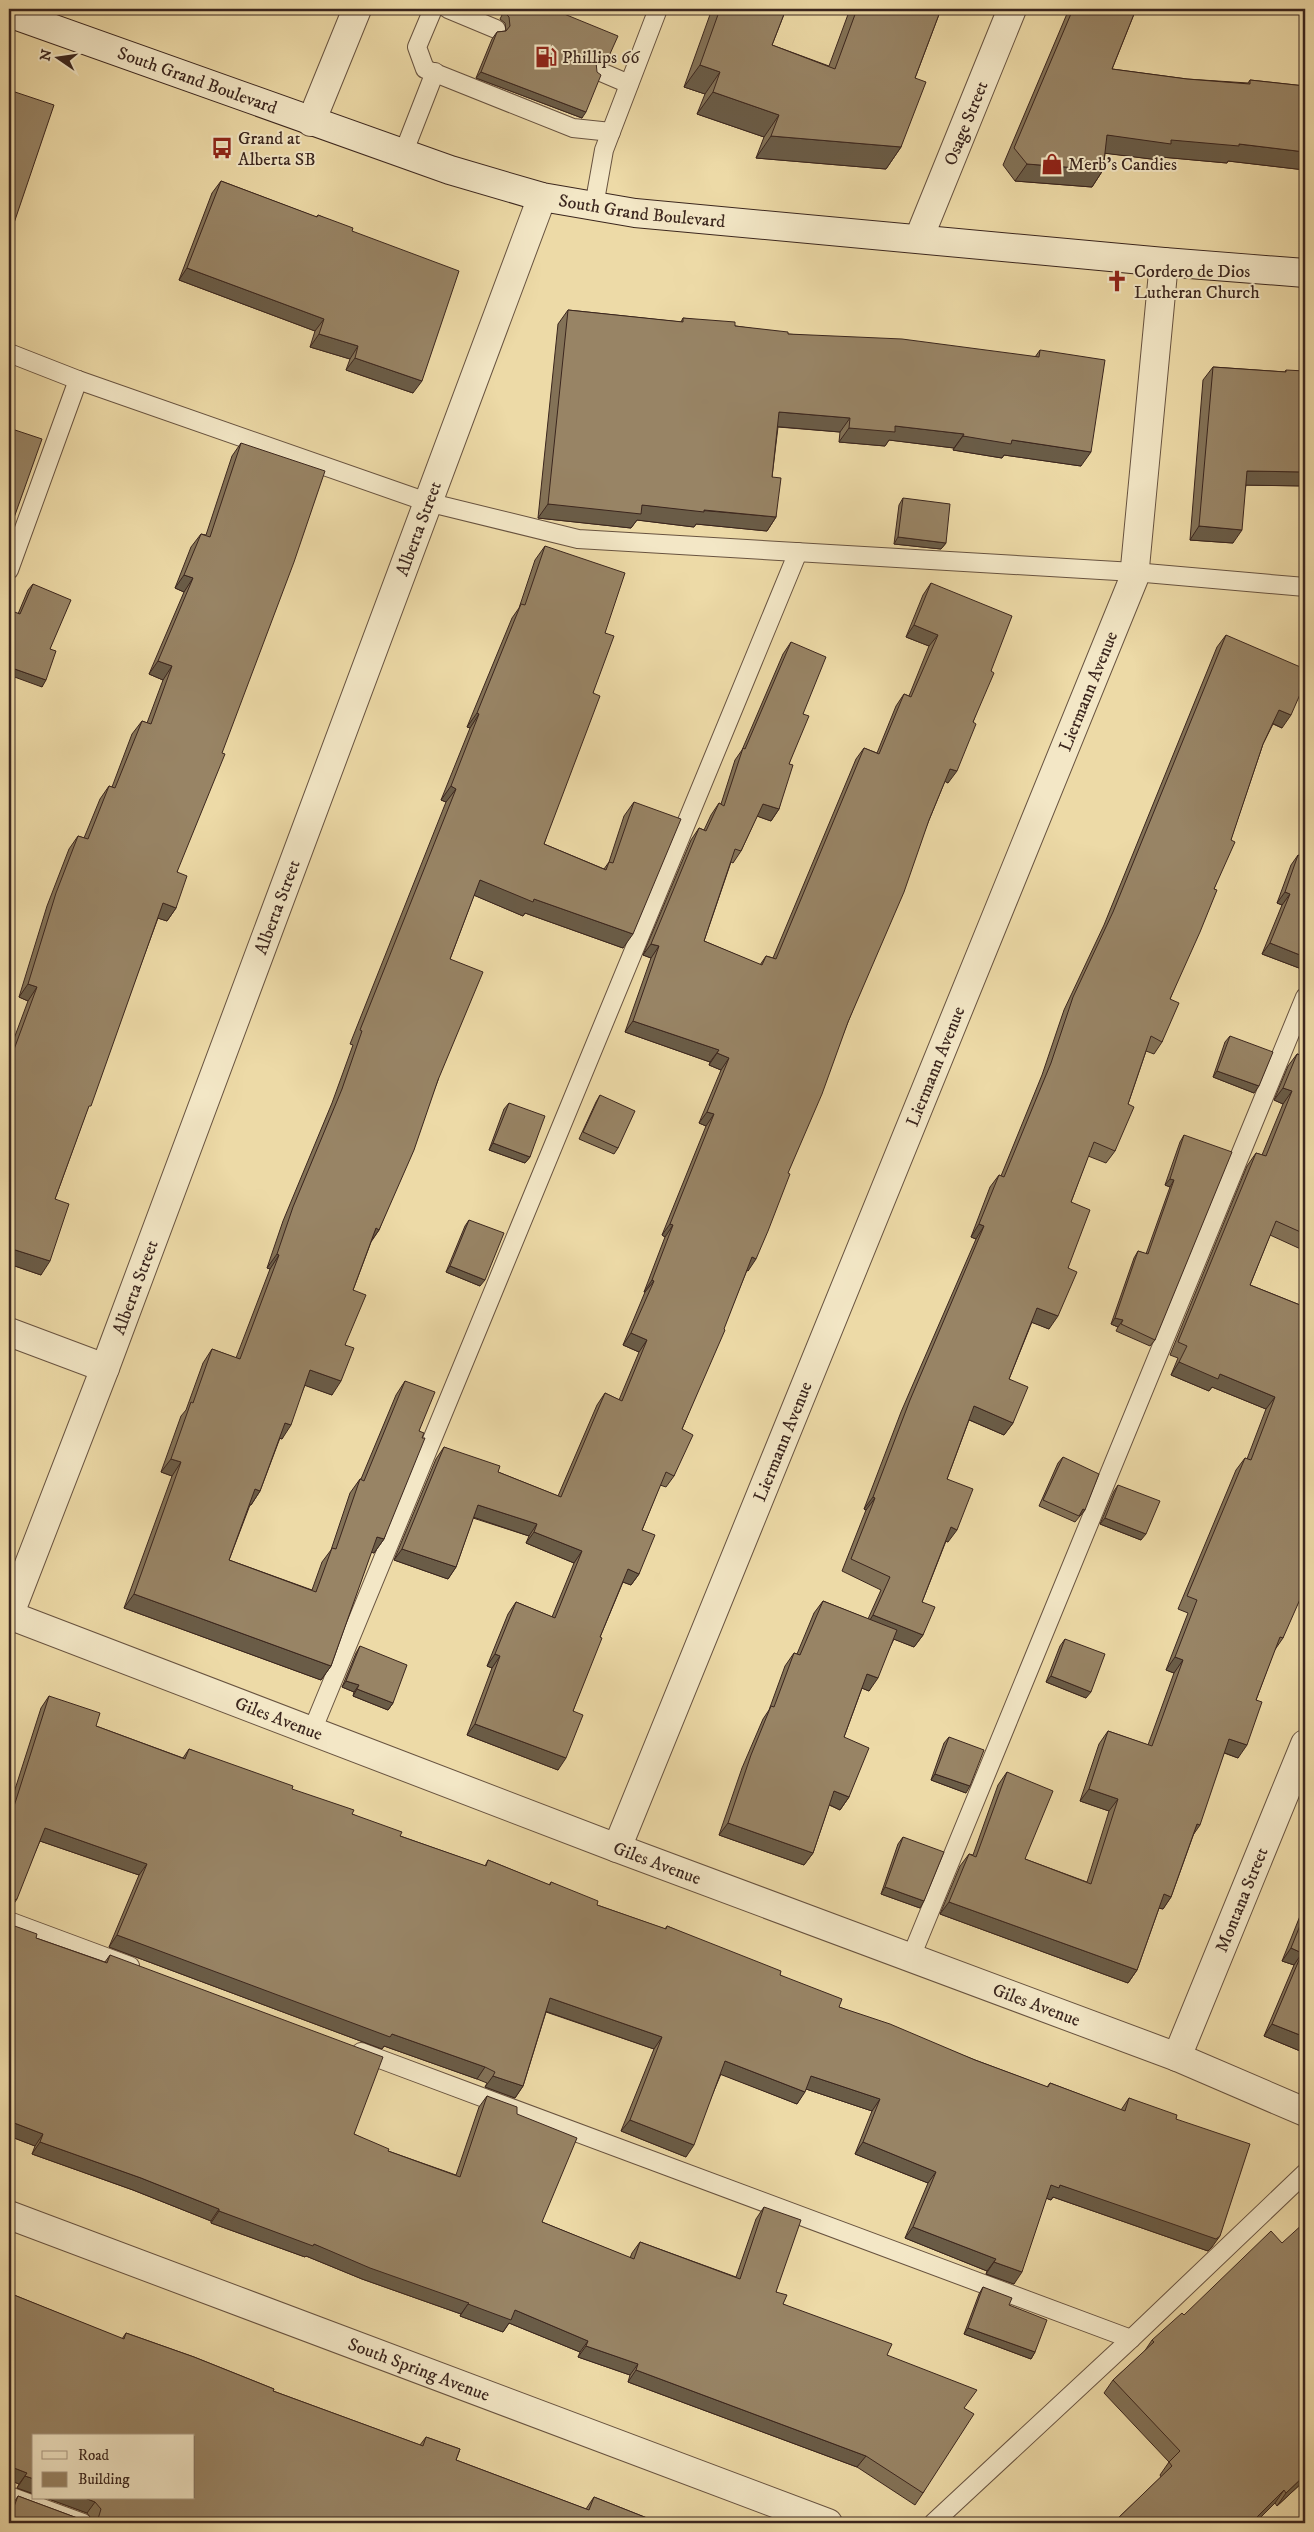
<svg xmlns="http://www.w3.org/2000/svg" width="1314" height="2532" font-family="'IM FELL DW Pica',serif">
<style>
.lines{fill:none;stroke-linecap:round;stroke-linejoin:round}
.service-casing{stroke:#685340;stroke-width:20}
.minor-casing{stroke:#685340;stroke-width:30}
.secondary-casing{stroke:#3b261e;stroke-width:30}
.service{stroke:#f3e7c6;stroke-width:18}
.minor{stroke:#f3e7c6;stroke-width:28}
.secondary{stroke:#f3e7c6;stroke-width:28}
.wall{fill:#837257;stroke:#3b261e}
.shaded-wall{fill:#6a5c47;stroke:#3b261e}
.building{fill:#988465;stroke:#3b261e}
.labels{text-anchor:middle;stroke-width:4;stroke-linejoin:round;paint-order:stroke}
.poi-label{font-size:18px;fill:#3b261e;stroke:#f3e7c6;text-anchor:start}
.street-label{font-size:18px;fill:#3b261e;stroke:#f3e7c6}
</style>
<rect width="100%" height="100%" fill="#eddaa7"/>
<filter id="stains"><feTurbulence type="fractalNoise" baseFrequency=".004" numOctaves="4"/><feColorMatrix values="0 0 0 0 .2 0 0 0 0 .09 0 0 0 0 .02 0 0 0 .5 -.17"/></filter>
<radialGradient id="worn" r=".72"><stop offset=".6" stop-color="#630" stop-opacity="0"/><stop offset="1" stop-color="#630" stop-opacity=".3"/></radialGradient>
<g class="lines">
<g class="service-casing">
<g id="service">
<polyline points="433,9 417,47 425,69 573,128 611,132"/>
<polyline points="448,9 496,29"/>
<polyline points="601,72 629,84"/>
<polyline points="403,154 435,72"/>
<polyline points="594,206 604,150 658,9"/>
<polyline points="9,353 78,380 427,502 578,539 1134,572 1305,587"/>
<polyline points="9,570 78,380"/>
<polyline points="312,1731 798,552"/>
<polyline points="9,1921 130,1966"/>
<polyline points="911,1957 1305,997"/>
<polyline points="361,2052 1131,2339"/>
<polyline points="9,2496 83,2523"/>
<polyline points="933,2523 1131,2339 1305,2173"/>
</g>
</g>
<g class="minor-casing">
<g id="minor">
<polyline points="311,122 357,9"/>
<path id="s1" d="M919 238 1012 9"/>
<polyline points="9,1332 105,1368"/>
<path id="s2" d="M9 1615 617 1848 1177 2057 1305 2112"/>
<path id="s3" d="M9 1616 105 1368 542 197"/>
<path id="s4" d="M617 1848 1134 578 1164 262"/>
<path id="s5" d="M1177 2057 1305 1744"/>
<path id="s6" d="M9 2215 828 2523"/>
</g>
</g>
<g class="secondary-casing">
<g id="secondary">
<path id="s7" d="M9 13 450 170 542 197 635 213 1164 262 1305 273"/>
</g>
</g>
<use href="#service" class="service"/>
<use href="#minor" class="minor"/>
<use href="#secondary" class="secondary"/>
</g>
<g class="wall">
<polygon points="505,9 552,9 609,56 605,62 596,63 582,118 476,78 492,39 497,32 506,31 505,23 500,19"/>
<polygon points="712,9 786,9 772,45 829,66 850,9 941,9 915,78 901,147 886,169 756,158 764,137 697,114 705,94 684,87"/>
<polygon points="1069,9 1136,9 1112,69 1187,79 1248,83 1250,80 1305,86 1305,170 1228,161 1227,163 1161,157 1159,160 1105,153 1103,170 1092,187 1015,181 1003,165"/>
<polygon points="221,181 316,217 318,215 352,231 413,393 346,370 350,359 310,347 315,331 179,280 212,193"/>
<polygon points="568,310 681,322 683,318 788,334 1035,357 1040,350 1081,466 1004,455 1002,458 953,450 954,448 889,440 885,446 839,442 840,432 778,427 772,477 776,517 767,531 696,524 694,527 637,520 631,528 538,518 558,324"/>
<polygon points="1213,367 1285,372 1286,370 1305,486 1246,485 1233,543 1190,540 1203,380"/>
<polygon points="241,443 177,872 176,908 167,921 158,918 86,1113 55,1199 41,1275 9,1264 9,1052 28,1001 19,997 47,906 69,849 78,836 84,838 100,799 109,786 112,787 132,734 142,721 147,723 163,680 149,674 184,592 175,588 191,547 201,534 206,535 232,456"/>
<polygon points="903,498 946,543 941,549 894,544 899,505"/>
<polygon points="545,546 605,633 593,693 544,844 604,869 609,862 624,816 634,802 623,948 525,913 523,916 474,895 450,959 438,1080 379,1230 371,1242 353,1290 345,1345 332,1395 305,1385 282,1439 280,1438 260,1491 251,1505 250,1505 229,1560 312,1590 322,1562 331,1550 350,1493 360,1479 361,1479 396,1395 405,1381 419,1431 384,1539 374,1553 371,1552 331,1666 321,1680 124,1608 172,1476 161,1472 181,1416 186,1410 203,1363 212,1349 236,1358 270,1269 267,1268 283,1221 332,1103 353,1045 350,1044 446,802 441,800 470,728 467,727 512,618 519,608 535,560"/>
<polygon points="931,583 991,671 973,722 948,783 945,781 929,820 748,1271 747,1270 682,1429 674,1476 666,1487 660,1485 642,1530 639,1574 631,1585 623,1582 600,1637 573,1711 558,1770 467,1735 492,1668 487,1666 508,1614 516,1602 552,1617 574,1563 526,1543 529,1536 473,1518 456,1567 448,1579 394,1560 436,1459 444,1447 498,1472 558,1496 597,1405 605,1393 619,1400 639,1352 623,1345 645,1292 644,1292 665,1237 662,1235 706,1126 699,1123 721,1070 709,1065 710,1062 625,1032 651,958 643,955 691,840 699,828 704,830 711,815 719,803 721,804 735,760 742,750 783,654 791,642 803,714 789,764 779,809 771,821 757,816 741,851 733,863 731,862 704,941 760,965 766,956 773,958 856,759 864,748 877,753 896,706 904,694 909,696 929,646 906,637 923,595"/>
<polygon points="33,584 50,649 42,687 18,614 28,590"/>
<polygon points="1226,635 1282,728 1273,724 1263,744 1214,889 1170,999 1162,1042 1154,1054 1146,1051 1128,1104 1115,1151 1106,1163 1088,1156 1071,1202 1068,1268 1049,1329 1032,1322 1009,1379 1013,1423 1004,1435 969,1420 947,1479 948,1542 946,1541 922,1602 923,1635 914,1647 894,1639 869,1691 862,1688 844,1737 849,1797 840,1810 829,1805 813,1853 804,1865 719,1835 742,1768 763,1719 769,1710 785,1666 794,1653 797,1654 814,1613 823,1601 868,1619 881,1590 842,1571 866,1510 864,1509 901,1412 976,1239 971,1237 990,1187 999,1175 1001,1176 1042,1075 1064,1010 1104,925 1217,647"/>
<polygon points="1298,855 1299,968 1262,954 1282,905 1277,903 1291,865"/>
<polygon points="1230,1036 1254,1093 1213,1077 1225,1042"/>
<polygon points="1305,1044 1305,1251 1270,1235 1250,1285 1305,1307 1283,1638 1274,1651 1256,1700 1238,1758 1224,1753 1194,1833 1171,1897 1163,1909 1159,1908 1137,1970 1128,1983 940,1914 960,1866 969,1854 973,1855 998,1785 1007,1772 1025,1859 1087,1882 1109,1811 1080,1801 1099,1744 1108,1731 1148,1745 1174,1673 1166,1670 1188,1613 1178,1609 1236,1470 1245,1458 1247,1459 1266,1409 1212,1387 1209,1391 1171,1375 1178,1358 1170,1355 1247,1166 1256,1153 1262,1155 1283,1104 1274,1100 1288,1066 1297,1054 1302,1055"/>
<polygon points="600,1095 618,1148 614,1154 579,1139 596,1102"/>
<polygon points="509,1103 530,1157 525,1163 489,1150 504,1109"/>
<polygon points="1184,1135 1155,1340 1150,1346 1116,1331 1118,1327 1111,1324 1134,1258 1138,1251 1146,1254 1170,1187 1165,1185 1180,1142"/>
<polygon points="469,1220 480,1286 446,1272 465,1226"/>
<polygon points="1063,1457 1085,1510 1075,1522 1039,1506 1058,1463"/>
<polygon points="1118,1485 1141,1540 1100,1524 1114,1491"/>
<polygon points="1065,1639 1086,1698 1046,1682 1060,1646"/>
<polygon points="360,1646 393,1703 388,1710 353,1696 354,1692 342,1687 356,1653"/>
<polygon points="49,1696 96,1726 183,1758 189,1749 352,1814 400,1836 485,1866 488,1860 549,1885 551,1882 597,1905 665,1929 667,1926 780,1975 839,2007 975,2060 1047,2087 1050,2083 1121,2110 1129,2098 1176,2119 1212,2247 1208,2251 1053,2197 1051,2200 1046,2198 1014,2284 986,2274 987,2271 905,2238 928,2183 855,2154 872,2111 806,2089 797,2104 721,2074 686,2157 621,2131 654,2049 546,2012 523,2086 515,2098 485,2087 487,2083 477,2079 384,2046 382,2049 109,1947 139,1875 40,1841 9,1911 9,1808 41,1708"/>
<polygon points="949,1737 966,1793 931,1780 944,1743"/>
<polygon points="903,1837 920,1908 881,1894 898,1844"/>
<polygon points="1305,1906 1305,2053 1264,2036 1294,1965 1282,1961 1302,1911"/>
<polygon points="9,1924 36,1938 105,1962 110,1955 354,2134 388,2151 456,2175 479,2107 487,2096 517,2114 542,2222 630,2258 632,2253 640,2242 736,2277 756,2219 764,2207 776,2292 783,2304 887,2355 964,2408 923,2493 915,2505 857,2467 628,2382 630,2375 578,2357 580,2352 509,2323 503,2332 460,2316 461,2314 362,2279 306,2256 305,2257 211,2223 211,2221 133,2190 32,2154 35,2146 9,2136"/>
<polygon points="983,2287 1009,2305 1035,2352 1031,2359 964,2334 979,2294"/>
<polygon points="9,2293 122,2339 126,2333 194,2357 274,2389 273,2391 420,2445 426,2437 460,2449 456,2460 586,2509 594,2497 647,2518 645,2523 9,2523 9,2510 18,2496 88,2522 93,2521 87,2513 46,2498 194,2498 194,2436 34,2436 34,2494 17,2488 19,2484 9,2480"/>
<polygon points="1152,2340 1305,2480 1277,2506 1275,2503 1255,2523 1113,2523 1161,2477 1160,2475 1169,2462 1104,2393 1113,2380 1144,2352"/>
</g>
<g class="shaded-wall">
<polygon points="609,56 605,62 595,63 600,57"/>
<polygon points="700,65 720,72 705,94 684,87"/>
<polygon points="481,72 586,112 582,118 476,78"/>
<polygon points="713,92 779,115 764,137 697,114"/>
<polygon points="1107,135 1239,144 1305,152 1305,170 1228,161 1227,163 1161,157 1159,160 1095,152"/>
<polygon points="771,136 901,147 886,169 756,158"/>
<polygon points="1027,164 1103,170 1092,187 1015,181"/>
<polygon points="9,225 13,226 9,233"/>
<polygon points="187,268 324,319 315,331 179,280"/>
<polygon points="319,334 358,346 350,359 310,347"/>
<polygon points="355,358 422,381 413,393 346,370"/>
<polygon points="779,412 850,418 840,432 770,426"/>
<polygon points="895,426 964,434 954,448 889,440 885,446 839,442 849,428"/>
<polygon points="963,436 1012,440 1091,452 1081,466 1004,455 1002,458 953,450"/>
<polygon points="1247,471 1305,472 1305,486 1238,485"/>
<polygon points="548,504 642,505 776,517 767,531 696,524 694,527 637,520 631,528 538,518"/>
<polygon points="1199,526 1242,530 1233,543 1190,540"/>
<polygon points="898,537 946,543 941,549 894,544"/>
<polygon points="184,575 193,578 184,592 175,588"/>
<polygon points="914,625 938,635 929,646 906,637"/>
<polygon points="158,661 172,666 163,680 149,674"/>
<polygon points="9,667 46,680 42,687 9,675"/>
<polygon points="1279,710 1291,715 1282,728 1270,722"/>
<polygon points="477,713 479,714 470,728 467,727"/>
<polygon points="950,769 957,771 948,783 942,780"/>
<polygon points="451,786 456,789 446,802 441,800"/>
<polygon points="763,804 779,809 771,821 754,815"/>
<polygon points="480,880 534,899 633,934 623,948 525,913 523,916 471,894"/>
<polygon points="1285,892 1290,894 1282,905 1277,903"/>
<polygon points="163,903 176,908 167,921 154,917"/>
<polygon points="1270,943 1305,957 1305,959 1299,968 1262,954"/>
<polygon points="651,944 659,946 651,958 643,955"/>
<polygon points="28,984 37,987 28,1001 19,997"/>
<polygon points="633,1021 719,1050 710,1062 625,1032"/>
<polygon points="717,1053 729,1058 721,1070 709,1065"/>
<polygon points="1217,1071 1259,1086 1254,1093 1213,1077"/>
<polygon points="1283,1088 1292,1091 1283,1104 1274,1100"/>
<polygon points="707,1112 714,1114 706,1126 699,1123"/>
<polygon points="493,1143 530,1157 525,1163 489,1150"/>
<polygon points="1170,1179 1174,1180 1170,1187 1165,1185"/>
<polygon points="670,1224 673,1225 665,1237 662,1235"/>
<polygon points="979,1224 984,1226 976,1239 971,1237"/>
<polygon points="376,1228 379,1230 369,1244"/>
<polygon points="9,1248 50,1261 41,1275 9,1264"/>
<polygon points="277,1254 279,1255 270,1269 267,1268"/>
<polygon points="752,1257 756,1259 748,1271 743,1269"/>
<polygon points="450,1266 485,1280 480,1286 446,1272"/>
<polygon points="652,1280 654,1281 645,1292 644,1292"/>
<polygon points="1037,1308 1058,1316 1049,1329 1028,1321"/>
<polygon points="1115,1318 1123,1320 1118,1327 1111,1324"/>
<polygon points="631,1333 647,1340 639,1352 623,1345"/>
<polygon points="1179,1362 1220,1374 1275,1397 1266,1409 1212,1387 1209,1391 1171,1375"/>
<polygon points="310,1370 341,1381 332,1395 301,1384"/>
<polygon points="974,1406 1013,1423 1004,1435 965,1418"/>
<polygon points="285,1423 291,1425 282,1439 276,1437"/>
<polygon points="171,1459 181,1462 172,1476 161,1472"/>
<polygon points="255,1489 260,1491 251,1505 245,1503"/>
<polygon points="873,1497 875,1498 866,1510 864,1509"/>
<polygon points="478,1505 537,1524 529,1536 470,1516"/>
<polygon points="1083,1509 1085,1510 1080,1516 1078,1515"/>
<polygon points="1105,1518 1146,1534 1141,1540 1100,1524"/>
<polygon points="951,1527 957,1530 948,1542 943,1540"/>
<polygon points="534,1532 582,1551 574,1563 526,1543"/>
<polygon points="377,1537 384,1539 374,1553 367,1551"/>
<polygon points="402,1549 456,1567 448,1579 394,1560"/>
<polygon points="628,1569 639,1574 631,1585 620,1581"/>
<polygon points="134,1594 331,1666 321,1680 124,1608"/>
<polygon points="873,1615 923,1635 914,1647 865,1628"/>
<polygon points="495,1654 500,1656 492,1668 487,1666"/>
<polygon points="1175,1657 1183,1660 1174,1673 1166,1670"/>
<polygon points="867,1674 878,1678 869,1691 859,1687"/>
<polygon points="1051,1676 1091,1692 1086,1698 1046,1682"/>
<polygon points="346,1681 359,1685 354,1692 342,1687"/>
<polygon points="357,1689 393,1703 388,1710 353,1696"/>
<polygon points="475,1724 566,1758 558,1770 467,1735"/>
<polygon points="1229,1739 1247,1745 1238,1758 1220,1751"/>
<polygon points="935,1774 970,1786 966,1793 931,1780"/>
<polygon points="1089,1789 1118,1799 1109,1811 1080,1801"/>
<polygon points="834,1791 849,1797 840,1810 826,1803"/>
<polygon points="728,1823 813,1853 804,1865 719,1835"/>
<polygon points="1197,1824 1200,1825 1191,1838"/>
<polygon points="45,1828 147,1864 139,1875 37,1840"/>
<polygon points="885,1887 924,1901 920,1908 881,1894"/>
<polygon points="1164,1894 1171,1897 1163,1909 1155,1907"/>
<polygon points="17,1899 9,1911 9,1904 11,1901"/>
<polygon points="949,1902 1137,1970 1128,1983 940,1914"/>
<polygon points="117,1935 392,2034 485,2067 477,2079 384,2046 382,2049 109,1947"/>
<polygon points="1291,1948 1302,1953 1294,1965 1282,1961"/>
<polygon points="550,1998 662,2037 654,2049 542,2010"/>
<polygon points="1272,2024 1305,2037 1305,2053 1264,2036"/>
<polygon points="725,2061 805,2092 797,2104 717,2073"/>
<polygon points="493,2076 523,2086 515,2098 485,2087"/>
<polygon points="811,2076 880,2099 872,2111 803,2088"/>
<polygon points="630,2120 694,2145 686,2157 621,2131"/>
<polygon points="9,2121 43,2134 35,2146 9,2136"/>
<polygon points="40,2142 141,2178 219,2209 211,2221 133,2190 32,2154"/>
<polygon points="863,2142 936,2172 928,2183 855,2154"/>
<polygon points="1051,2185 1060,2185 1220,2236 1212,2247 1208,2251 1053,2197 1051,2200 1043,2197"/>
<polygon points="219,2211 314,2244 469,2303 461,2314 362,2279 306,2256 305,2257 211,2223"/>
<polygon points="913,2227 996,2259 987,2271 905,2238"/>
<polygon points="994,2262 1022,2272 1014,2284 986,2274"/>
<polygon points="468,2304 515,2310 588,2341 580,2352 509,2323 503,2332 460,2316"/>
<polygon points="968,2328 1035,2352 1031,2359 964,2334"/>
<polygon points="586,2346 638,2364 630,2375 578,2357"/>
<polygon points="636,2370 866,2456 857,2467 628,2382"/>
<polygon points="9,2466 27,2473 19,2484 9,2480"/>
<polygon points="1305,2475 1305,2480 1277,2506 1286,2493"/>
<polygon points="25,2476 34,2479 34,2494 17,2488"/>
<polygon points="1284,2490 1275,2503 1255,2523 1251,2523"/>
<polygon points="46,2498 85,2498 95,2502 87,2513"/>
</g>
<g class="building">
<polygon points="506,9 552,9 618,36 609,56 600,57 596,62 597,72 601,75 586,112 481,72 497,32 506,31 510,26 509,17 505,13"/>
<polygon points="720,9 786,9 772,45 835,69 857,9 941,9 915,78 926,82 901,147 771,136 779,115 713,92 720,72 700,65"/>
<polygon points="1073,9 1136,9 1112,69 1187,79 1250,84 1250,80 1305,86 1305,152 1239,144 1239,146 1171,140 1171,144 1107,135 1103,170 1027,164 1014,148"/>
<polygon points="9,90 54,105 13,226 9,225"/>
<polygon points="221,181 317,217 318,215 353,228 352,231 459,271 422,381 355,358 358,346 319,334 324,319 187,268"/>
<polygon points="568,310 683,322 683,318 735,322 735,326 788,332 788,334 902,339 1039,357 1040,350 1105,360 1091,452 1012,440 1011,444 963,436 964,434 895,426 895,432 849,428 850,418 779,412 772,477 781,478 776,517 704,510 704,512 642,505 641,514 548,504"/>
<polygon points="1213,367 1286,372 1286,370 1305,371 1305,472 1247,471 1242,530 1199,526"/>
<polygon points="9,428 42,439 10,529 9,528"/>
<polygon points="241,443 325,471 294,562 222,753 225,754 177,872 187,876 176,908 163,903 91,1106 89,1106 55,1199 69,1204 50,1261 9,1248 9,1063 37,987 28,984 56,893 78,836 88,839 109,786 115,788 142,721 151,724 172,666 158,661 193,578 184,575 201,534 210,537"/>
<polygon points="903,498 950,504 946,543 898,537"/>
<polygon points="545,546 625,573 605,633 614,636 593,693 600,696 544,844 606,870 609,862 613,863 634,802 681,819 633,934 534,899 533,902 480,880 450,959 483,972 438,1080 414,1150 379,1230 376,1228 353,1290 366,1295 345,1345 354,1348 341,1381 310,1370 291,1425 285,1423 260,1491 255,1489 229,1560 316,1592 332,1548 336,1549 360,1479 364,1481 405,1381 435,1392 419,1431 424,1433 422,1438 425,1438 384,1539 377,1537 331,1666 134,1594 181,1462 171,1459 191,1402 193,1403 212,1349 240,1359 279,1255 277,1254 293,1207 342,1089 362,1031 360,1030 456,789 451,786 479,714 477,713 521,604 525,605"/>
<polygon points="931,583 1012,616 991,671 994,673 973,722 976,724 957,771 950,769 929,820 904,892 848,1022 822,1094 788,1173 790,1174 768,1231 756,1259 752,1257 724,1329 725,1330 682,1429 693,1435 674,1476 666,1472 642,1530 655,1535 639,1574 628,1569 600,1637 602,1638 573,1711 583,1715 566,1758 475,1724 500,1656 495,1654 516,1602 555,1618 582,1551 534,1532 537,1524 478,1505 456,1567 402,1549 444,1447 500,1466 498,1472 561,1497 605,1393 622,1401 647,1340 631,1333 654,1281 652,1280 673,1225 670,1224 714,1114 707,1112 729,1058 717,1053 719,1050 633,1021 659,946 651,944 699,828 706,831 719,803 724,806 743,748 745,749 791,642 826,657 803,714 809,716 789,764 793,765 779,809 763,804 741,851 735,849 704,941 762,965 766,956 776,959 864,748 879,754 904,694 911,697 938,635 914,625"/>
<polygon points="33,584 71,600 50,649 56,651 46,680 9,667 9,610 20,614"/>
<polygon points="1226,635 1305,669 1305,683 1291,715 1279,710 1263,744 1231,840 1235,842 1214,889 1217,890 1200,932 1170,999 1179,1003 1162,1042 1151,1036 1128,1104 1134,1107 1115,1151 1094,1142 1071,1202 1090,1210 1068,1268 1077,1272 1058,1316 1037,1308 1009,1379 1028,1387 1013,1423 974,1406 947,1479 973,1489 957,1530 951,1527 922,1602 935,1607 923,1635 873,1615 890,1577 851,1559 875,1498 873,1497 910,1400 984,1226 979,1224 999,1175 1004,1177 1051,1063 1073,997 1113,912"/>
<polygon points="1298,855 1305,857 1305,957 1270,943 1290,894 1285,892"/>
<polygon points="1230,1036 1273,1052 1259,1086 1217,1071"/>
<polygon points="1297,1054 1305,1057 1305,1234 1276,1221 1250,1285 1305,1307 1305,1588 1283,1638 1280,1637 1256,1700 1262,1702 1247,1745 1229,1739 1200,1825 1197,1824 1171,1897 1164,1894 1137,1970 949,1902 969,1854 976,1857 1007,1772 1053,1791 1025,1859 1091,1884 1118,1799 1089,1789 1108,1731 1152,1746 1183,1660 1175,1657 1197,1600 1187,1596 1245,1458 1251,1460 1275,1397 1220,1374 1218,1379 1179,1362 1187,1346 1178,1342 1256,1153 1266,1156 1292,1091 1283,1088"/>
<polygon points="600,1095 635,1111 618,1148 583,1132"/>
<polygon points="509,1103 545,1116 530,1157 493,1143"/>
<polygon points="1184,1135 1232,1152 1155,1340 1121,1324 1123,1320 1115,1318 1138,1251 1148,1254 1174,1180 1170,1179"/>
<polygon points="469,1220 504,1233 485,1280 450,1266"/>
<polygon points="1063,1457 1099,1474 1085,1510 1083,1509 1079,1516 1043,1500"/>
<polygon points="1118,1485 1160,1501 1146,1534 1105,1518"/>
<polygon points="823,1601 897,1630 878,1678 867,1674 844,1737 869,1748 849,1797 834,1791 813,1853 728,1823 751,1755 771,1706 774,1707 794,1653 800,1655"/>
<polygon points="1065,1639 1105,1654 1091,1692 1051,1676"/>
<polygon points="360,1646 407,1665 393,1703 357,1689 359,1685 346,1681"/>
<polygon points="49,1696 100,1713 96,1726 185,1759 189,1749 293,1786 292,1789 354,1810 352,1814 402,1832 400,1836 486,1866 488,1860 550,1885 551,1882 598,1901 597,1905 666,1929 667,1926 781,1971 780,1975 842,1999 839,2007 890,2024 975,2060 1048,2087 1050,2083 1125,2111 1129,2098 1177,2115 1176,2119 1250,2144 1220,2236 1216,2239 1060,2185 1059,2188 1051,2185 1022,2272 994,2262 996,2259 913,2227 936,2172 863,2142 880,2099 811,2076 805,2092 725,2061 694,2145 630,2120 662,2037 550,1998 523,2086 493,2076 495,2072 485,2067 392,2034 390,2037 117,1935 147,1864 45,1828 17,1899 11,1901 9,1904 9,1822"/>
<polygon points="949,1737 984,1750 970,1786 935,1774"/>
<polygon points="903,1837 944,1852 924,1901 885,1887"/>
<polygon points="1305,1913 1305,2037 1272,2024 1302,1953 1291,1948"/>
<polygon points="9,1924 37,1934 36,1938 107,1963 110,1955 383,2057 354,2134 389,2149 388,2151 460,2177 487,2096 517,2107 517,2114 577,2138 542,2222 634,2259 640,2242 740,2279 764,2207 801,2220 776,2292 787,2295 783,2304 892,2344 887,2355 977,2390 964,2408 974,2414 923,2493 866,2456 636,2370 638,2364 586,2346 588,2341 515,2310 511,2320 468,2304 469,2303 370,2268 314,2244 313,2246 219,2211 219,2209 141,2178 40,2142 43,2134 9,2121"/>
<polygon points="1305,2222 1305,2475 1286,2493 1284,2490 1251,2523 1113,2523 1172,2466 1169,2462 1180,2451 1113,2380 1154,2342 1152,2340 1182,2313 1184,2315 1271,2231 1282,2243"/>
<polygon points="983,2287 1012,2298 1009,2305 1047,2320 1035,2352 968,2328"/>
<polygon points="9,2293 124,2339 126,2333 194,2357 274,2389 273,2391 423,2446 426,2437 460,2449 456,2460 589,2510 594,2497 647,2518 645,2523 9,2523 9,2520 18,2496 88,2522 98,2519 101,2509 95,2502 85,2498 194,2498 194,2436 34,2436 34,2479 25,2476 27,2473 9,2466"/>
<polygon points="1108,2518 1113,2523 1103,2523"/>
</g>
<defs>
<g id="fuel-bare" transform="scale(1.725)"><path d="M-5.5-6h7V0h2V4h1.3V-2.5L3-4.5l.8-.8L6-3V5H2.5V1h-1V6h-7ZM-4.2-4.7v3.2H.2V-4.7Z" fill="#8f2418" stroke="#f3e7c6" stroke-width="2.5" paint-order="stroke"/></g>
<g id="bus-bare" transform="scale(1.725)"><path d="M-5-6H5V4H4V6H2V4H-2V6H-4V4H-5ZM-3.5-4V0h7V-4ZM-3.5 1.2v1.5H-2V1.2ZM2 1.2v1.5H3.5V1.2Z" fill="#8f2418" stroke="#f3e7c6" stroke-width="2.5" paint-order="stroke"/></g>
<g id="shop-bare" transform="scale(1.725)"><path d="M-5-2.5h2.3a2.7 3.5 0 0 1 5.4 0H5L5.5 6h-11ZM-1.5-2.5h3a1.5 2.3 0 0 0-3 0Z" fill="#8f2418" stroke="#f3e7c6" stroke-width="2.5" paint-order="stroke"/></g>
<g id="church-bare" transform="scale(1.725)"><path d="M-1.2-6h2.4v3.5h3.3v2.4h-3.3V6h-2.4V-.1h-3.3v-2.4h3.3Z" fill="#8f2418" stroke="#f3e7c6" stroke-width="2.5" paint-order="stroke"/></g>
</defs>
<g fill-rule="evenodd">
<use href="#fuel-bare" x="546" y="57"/>
<use href="#bus-bare" x="222" y="148"/>
<use href="#shop-bare" x="1052" y="164"/>
<use href="#church-bare" x="1117" y="281"/>
</g>
<g class="labels">
<g class="poi-label">
<text x="562" y="63">Phillips 66</text>
<text x="238" y="144">Grand at<tspan x="238" dy="21">Alberta SB</tspan></text>
<text x="1068" y="170">Merb's Candies</text>
<text x="1134" y="277">Cordero de Dios<tspan x="1134" dy="21">Lutheran Church</tspan></text>
</g>
<g class="street-label">
<text dy="6" stroke="none"><textPath href="#s7" startOffset="200">South Grand Boulevard</textPath></text>
<text dy="6" stroke="none"><textPath href="#s1" startOffset="124">Osage Street</textPath></text>
<text dy="6" stroke="none"><textPath href="#s7" startOffset="665">South Grand Boulevard</textPath></text>
<text dy="6" stroke="none"><textPath href="#s3" startOffset="1162">Alberta Street</textPath></text>
<text dy="6" stroke="none"><textPath href="#s4" startOffset="1249">Liermann Avenue</textPath></text>
<text dy="6" stroke="none"><textPath href="#s3" startOffset="758">Alberta Street</textPath></text>
<text dy="6" stroke="none"><textPath href="#s4" startOffset="844">Liermann Avenue</textPath></text>
<text dy="6" stroke="none"><textPath href="#s3" startOffset="352">Alberta Street</textPath></text>
<text dy="6" stroke="none"><textPath href="#s4" startOffset="439">Liermann Avenue</textPath></text>
<text dy="6" stroke="none"><textPath href="#s2" startOffset="289">Giles Avenue</textPath></text>
<text dy="6" stroke="none"><textPath href="#s2" startOffset="694">Giles Avenue</textPath></text>
<text dy="6" stroke="none"><textPath href="#s5" startOffset="170">Montana Street</textPath></text>
<text dy="6" stroke="none"><textPath href="#s2" startOffset="1099">Giles Avenue</textPath></text>
<text dy="6" stroke="none"><textPath href="#s6" startOffset="438">South Spring Avenue</textPath></text>
</g>
</g>
<rect width="1314" height="2532" fill="none" stroke="#eddaa7" stroke-width="30"/>
<rect x="10" y="10" width="1294" height="2512" fill="none" stroke="#3b261e" stroke-width="2.5"/>
<rect x="15" y="15" width="1284" height="2502" fill="none" stroke="#3b261e"/>
<rect x="32" y="2434" width="162" height="65" fill="#f3e7c6" stroke="#a99a83"/>
<rect x="42" y="2451" width="25" height="8" fill="#f3e7c6" stroke="#a99a83"/>
<text x="78" y="2460" font-size="15" fill="#3b261e">Road</text>
<rect x="42" y="2472" width="25" height="15" fill="#988465" stroke="#a99a83"/>
<text x="78" y="2484" font-size="15" fill="#3b261e">Building</text>
<g transform="translate(58 58) rotate(283)" stroke="#f3e7c6" stroke-width="4" paint-order="stroke">
<path d="M0-4L9 19L0 12L-9 19Z" fill="#3b261e"/>
<text y="-8" font-size="14" font-weight="bold" text-anchor="middle" fill="#3b261e">N</text>
</g>
<rect width="100%" height="100%" filter="url(#stains)"/>
<rect width="100%" height="100%" fill="url(#worn)"/>
</svg>
